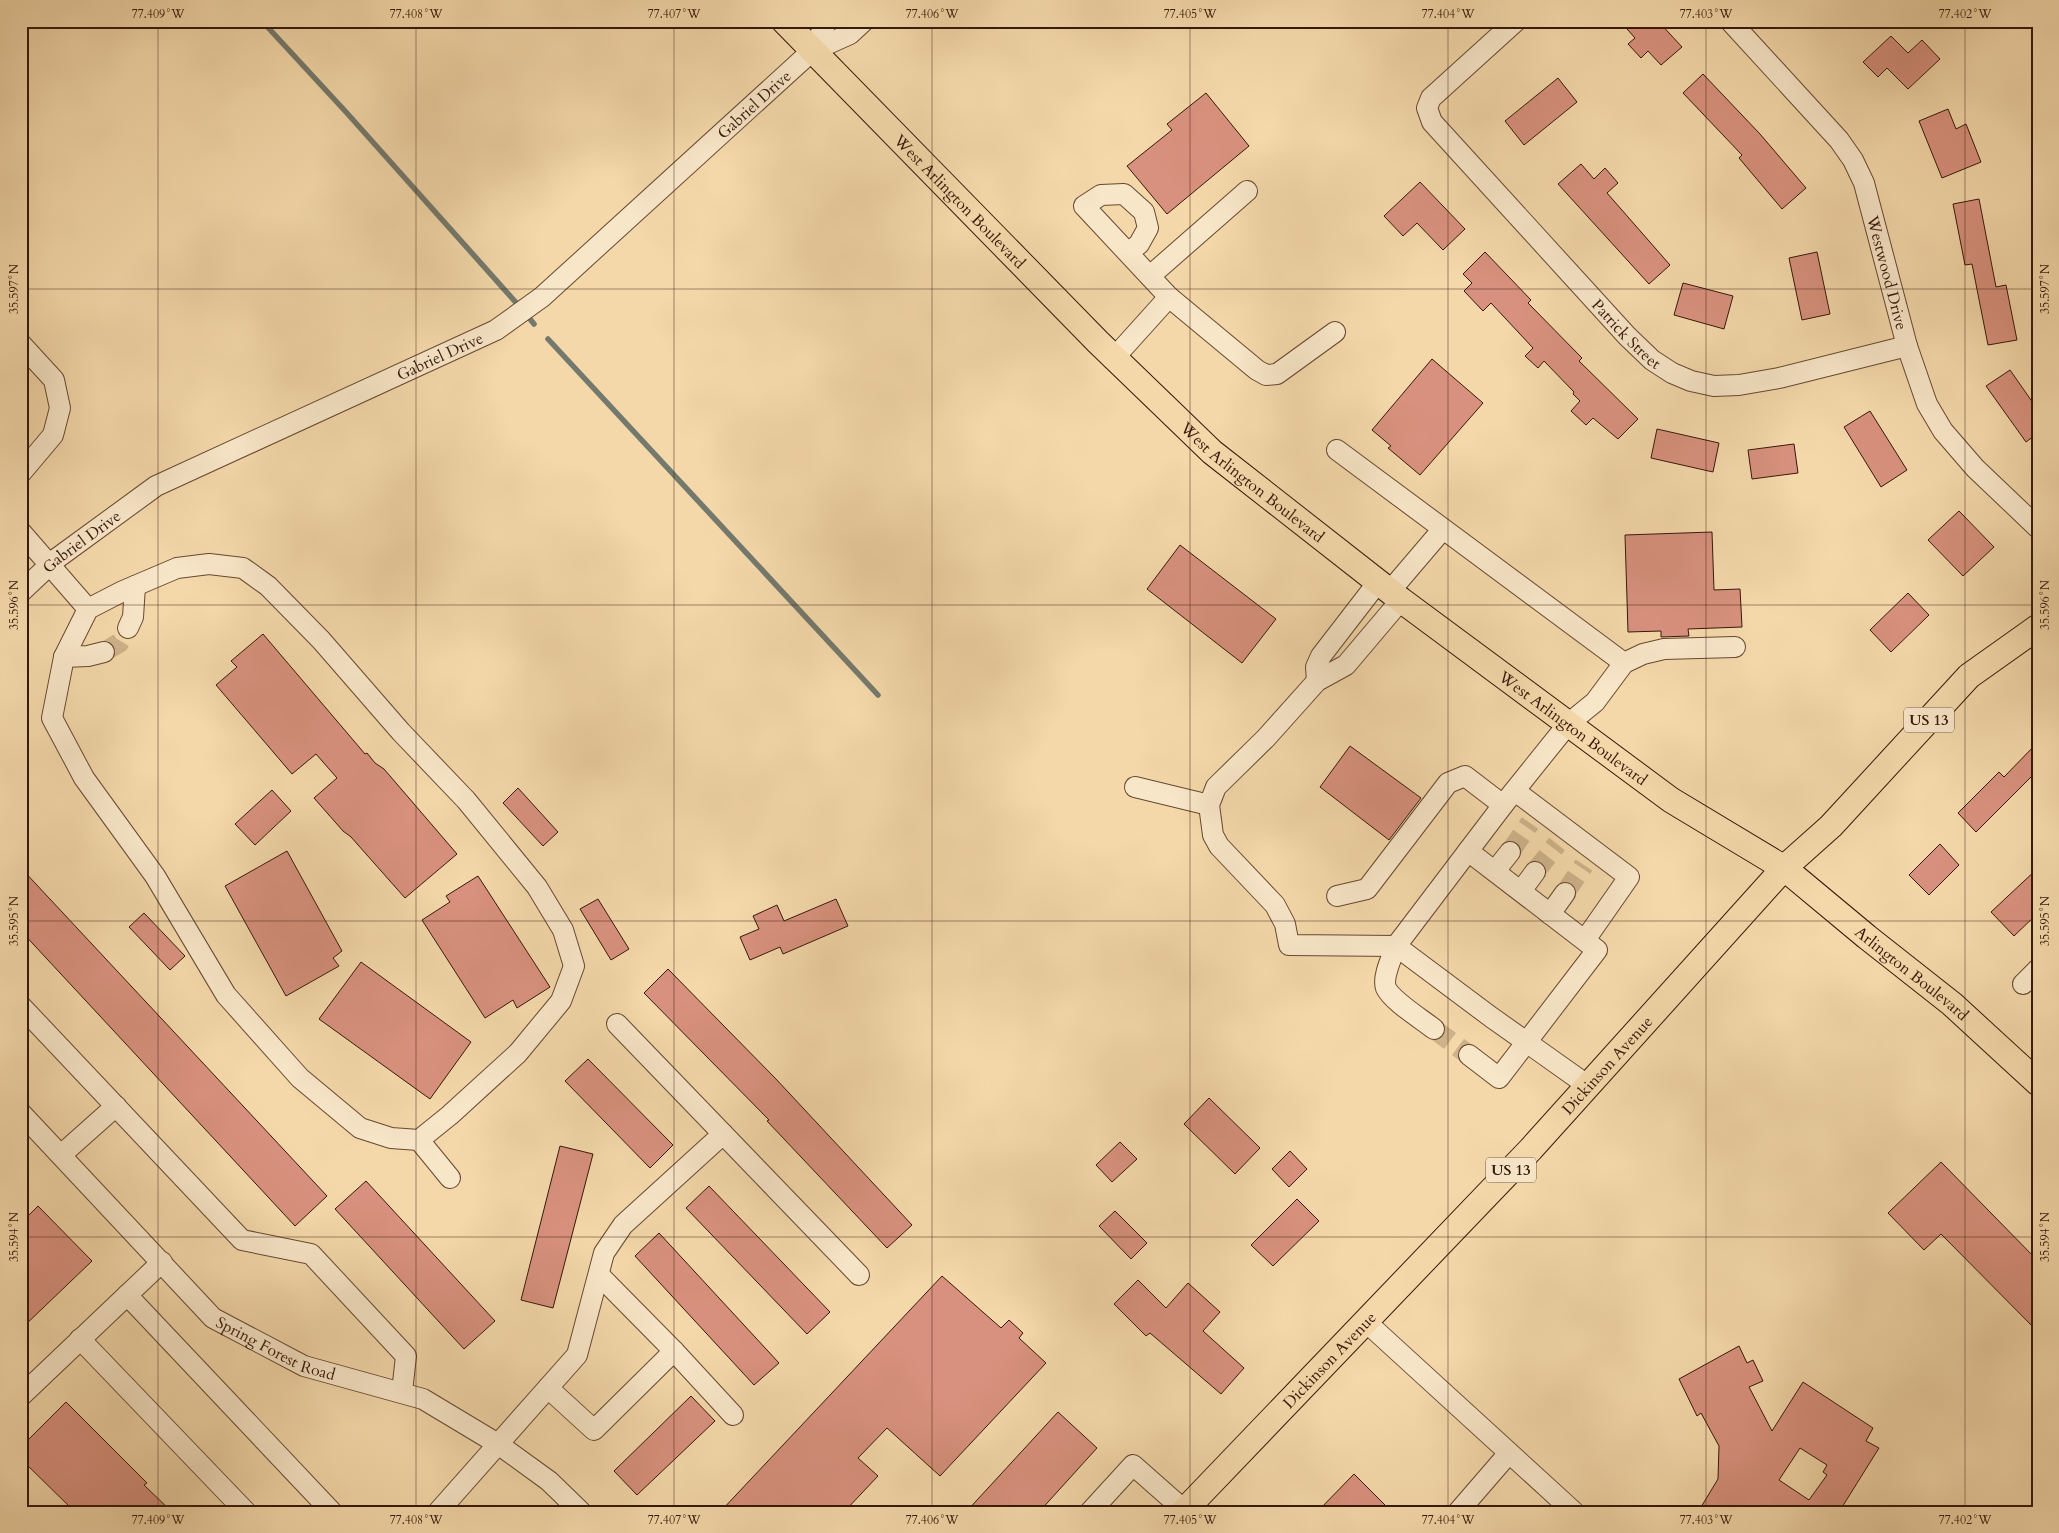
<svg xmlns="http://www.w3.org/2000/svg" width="2059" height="1533" font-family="Cardo,serif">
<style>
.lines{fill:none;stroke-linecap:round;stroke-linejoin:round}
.stream{stroke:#74796d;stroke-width:5.5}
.building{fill:#d8917e;stroke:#361809;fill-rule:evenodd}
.minor-tunnel{stroke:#ceb28a;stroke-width:20;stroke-dasharray:20 10;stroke-linecap:butt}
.minor-casing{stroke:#664831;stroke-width:22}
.major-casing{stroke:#361809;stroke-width:27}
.minor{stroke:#f8e6c8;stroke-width:20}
.major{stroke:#f4d8aa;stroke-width:25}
.ticks{fill:none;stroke:#361809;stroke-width:1;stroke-opacity:0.45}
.labels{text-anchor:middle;stroke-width:4;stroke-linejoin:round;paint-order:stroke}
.shield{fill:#f8e6c8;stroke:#705642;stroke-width:1}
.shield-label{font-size:15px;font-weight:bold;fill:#361809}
.street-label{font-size:16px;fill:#361809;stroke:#f8e6c8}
.neatline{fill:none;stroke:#361809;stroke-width:2}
.ticks-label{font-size:12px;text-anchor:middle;fill:#361809}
</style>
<rect width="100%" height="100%" fill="#f4d8aa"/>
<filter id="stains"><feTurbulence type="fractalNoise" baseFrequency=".004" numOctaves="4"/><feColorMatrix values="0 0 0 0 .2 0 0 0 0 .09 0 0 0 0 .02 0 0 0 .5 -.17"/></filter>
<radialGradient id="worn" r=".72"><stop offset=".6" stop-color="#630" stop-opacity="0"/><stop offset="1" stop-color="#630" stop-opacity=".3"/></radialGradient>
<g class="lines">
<g class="stream">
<polyline points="262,21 346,112 520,307"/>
<polyline points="526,314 534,324"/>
<polyline points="548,339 878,695"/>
</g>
</g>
<g class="building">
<polygon points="1620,21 1658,21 1682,47 1661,65 1648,51 1641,58 1628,44 1635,38"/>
<polygon points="1891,36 1908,53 1922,40 1940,59 1908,89 1887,68 1878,77 1863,62"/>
<polygon points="1703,74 1760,134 1806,188 1782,209 1739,158 1742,155 1683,93"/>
<polygon points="1558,78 1577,102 1524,145 1505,121"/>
<polygon points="1206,93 1249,146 1167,214 1127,166 1172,130 1167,124"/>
<polygon points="1948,109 1956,129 1966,124 1981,162 1942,178 1919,121"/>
<polygon points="1581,164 1594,179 1605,168 1618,183 1607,193 1670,265 1649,284 1558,184"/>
<polygon points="1420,182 1465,229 1443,250 1417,223 1403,236 1384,216"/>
<polygon points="1979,199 1996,287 2006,285 2017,340 1988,345 1972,264 1965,265 1953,204"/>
<polygon points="1485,252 1531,300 1528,303 1582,358 1579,361 1638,419 1618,439 1593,418 1586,425 1571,411 1580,401 1573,394 1574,392 1544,361 1538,368 1525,356 1533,348 1491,303 1483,311 1464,291 1472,283 1463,274"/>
<polygon points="1817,252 1830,314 1802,320 1789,258"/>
<polygon points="1683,283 1733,296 1724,329 1674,315"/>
<polygon points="1432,359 1483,403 1420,475 1388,448 1391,446 1372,430"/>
<polygon points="2010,370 2038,410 2038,433 2026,442 1986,386"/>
<polygon points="1870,411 1907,470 1881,487 1844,427"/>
<polygon points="1657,429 1719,443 1713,472 1651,458"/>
<polygon points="1794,444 1798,473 1752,479 1748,450"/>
<polygon points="1959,511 1994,547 1963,576 1928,540"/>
<polygon points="1712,532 1714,590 1740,589 1742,627 1688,629 1689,636 1661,637 1661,631 1628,632 1625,535"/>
<polygon points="1180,545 1276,619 1242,663 1147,589"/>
<polygon points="1908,593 1929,615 1891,652 1870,630"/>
<polygon points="263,634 365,754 367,753 375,763 384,769 457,854 405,898 351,837 343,831 314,798 337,778 316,754 292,774 216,685 237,667 231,661"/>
<polygon points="2038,742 2038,770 1976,832 1958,813 1999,772 2004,777"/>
<polygon points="1350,746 1421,798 1389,840 1320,787"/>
<polygon points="518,788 558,832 543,846 503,803"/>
<polygon points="272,790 291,811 255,845 235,824"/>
<polygon points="1940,844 1959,865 1929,895 1909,875"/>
<polygon points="287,851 342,951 333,958 339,966 286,996 225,886"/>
<polygon points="21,868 327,1196 295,1226 21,931"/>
<polygon points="2038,868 2038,913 2014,936 1991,912"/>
<polygon points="478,876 550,987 517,1008 513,1000 485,1018 422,920 450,902 446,896"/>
<polygon points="598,899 629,949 611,960 580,909"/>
<polygon points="836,899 848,926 783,954 780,947 750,960 740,937 759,929 753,916 777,905 784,921"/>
<polygon points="144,913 185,956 170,970 129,927"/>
<polygon points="361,962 471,1042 430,1099 319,1019"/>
<polygon points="668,969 776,1079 912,1225 887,1248 767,1121 769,1120 644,993"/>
<polygon points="588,1059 673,1145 650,1168 565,1081"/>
<polygon points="1209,1098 1260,1148 1235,1174 1184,1124"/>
<polygon points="1120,1142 1137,1159 1112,1182 1096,1165"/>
<polygon points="560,1146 593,1154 553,1308 521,1300"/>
<polygon points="1290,1151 1307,1169 1289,1187 1272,1169"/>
<polygon points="1941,1162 2038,1261 2038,1332 1941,1234 1924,1250 1888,1213"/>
<polygon points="366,1181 495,1321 464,1349 335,1209"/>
<polygon points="709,1186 830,1312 807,1334 686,1208"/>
<polygon points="1297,1199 1319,1221 1273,1266 1251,1245"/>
<polygon points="38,1206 92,1261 21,1329 21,1223"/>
<polygon points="1115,1211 1147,1243 1131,1259 1099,1226"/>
<polygon points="659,1233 779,1363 754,1385 635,1256"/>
<polygon points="942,1276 1001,1328 1009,1320 1023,1333 1019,1338 1046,1363 940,1476 887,1428 858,1458 878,1476 844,1512 720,1512"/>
<polygon points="1138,1280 1166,1308 1188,1283 1220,1312 1203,1331 1244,1368 1221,1394 1150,1333 1146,1336 1114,1304"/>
<path d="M1739 1346 1747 1363 1753 1360 1763 1381 1749 1387 1772 1431 1803 1382 1873 1428 1866 1441 1879 1448 1839 1512H1698L1718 1479 1719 1446 1701 1413 1697 1416 1679 1379ZM1800 1448 1827 1465 1823 1472 1827 1475 1809 1500 1779 1480Z"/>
<polygon points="691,1396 715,1421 637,1495 614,1471"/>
<polygon points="66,1402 147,1483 144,1485 172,1512 75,1512 21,1459 21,1447"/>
<polygon points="1058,1412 1097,1448 1039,1512 966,1512"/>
<polygon points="1354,1474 1392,1512 1317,1512"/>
</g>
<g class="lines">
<g class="minor-tunnel">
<polyline points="104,652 119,643 128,628"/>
<polyline points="1510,852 1530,823"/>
<polyline points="1535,872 1557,844"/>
<polyline points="1565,893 1584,865"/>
<polyline points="1434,1029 1469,1055"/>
</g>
<g class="minor-casing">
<g id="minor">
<path id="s1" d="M1516 21 1431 98 1427 108 1432 122 1627 336 1652 360 1672 373 1691 381 1714 386 1739 385 1779 378 1907 346"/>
<path id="s2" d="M1730 21 1839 140 1853 160 1864 183 1907 346 1927 404 1943 431 1975 468 2038 528"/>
<polyline points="812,51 827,21"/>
<polyline points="1128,253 1139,244 1148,228 1144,212 1124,194 1101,195 1084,206 1169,297"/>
<polyline points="1150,276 1247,191"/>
<polyline points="21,344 54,380 60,408 53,435 21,473"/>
<polyline points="1114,358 1169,297 1257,370 1266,375 1277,374 1335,332"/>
<polyline points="1337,450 1624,663"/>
<polyline points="21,532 88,609 123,591 177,568 209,564 243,568 268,586 321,640 401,732 466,800 537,887 563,930 574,966 561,1001 518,1053 450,1115 419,1140 391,1138 360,1128 300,1078 226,995 155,876 84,778 52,718 64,657 88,609"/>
<polyline points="1390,591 1442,530"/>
<path id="s3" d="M21 592 56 559 156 486 496 330 542 297 812 51 850 34 864 21"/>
<polyline points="1401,600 1346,665 1317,681 1266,738 1216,787 1209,805 1213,835 1219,846 1275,905 1285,924 1289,945 1396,946 1491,1017 1587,1085"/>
<polyline points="128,628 133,617 135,586"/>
<polyline points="64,657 88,656 104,652"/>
<polyline points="1317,681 1316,667 1321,656 1378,582"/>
<polyline points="1135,787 1209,805"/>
<polyline points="1515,791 1629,877 1585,940"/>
<polyline points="1468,851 1597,950 1499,1078 1469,1055"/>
<polyline points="1495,871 1510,852"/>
<polyline points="1521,891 1535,872"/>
<polyline points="1337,896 1367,889 1448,783 1465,776 1503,805"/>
<polyline points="1550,914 1565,893"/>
<polyline points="2023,984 2038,969"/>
<polyline points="21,1006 242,1240 311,1254 406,1356 402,1392"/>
<polyline points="617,1024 859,1275"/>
<path d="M1434 1029C1423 1020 1392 1001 1386 988 1382 977 1392 957 1396 946L1503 805 1568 724 1595 702 1624 663 1643 654 1664 649 1735 647"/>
<path id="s4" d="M21 1113 213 1318 304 1366 423 1399 498 1444 549 1481 581 1512"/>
<polyline points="419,1140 450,1178"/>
<polyline points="61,1155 116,1106"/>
<polyline points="599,1275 674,1351 733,1415"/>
<polyline points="127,1295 332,1512"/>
<polyline points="1365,1321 1574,1512"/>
<polyline points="80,1339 246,1512"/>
<polyline points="548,1388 594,1430 674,1351"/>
<polyline points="21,1396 162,1262"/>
<polyline points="438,1512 577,1355 604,1253 623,1225 723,1134"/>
<polyline points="1090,1512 1133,1465 1184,1510"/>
<polyline points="1458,1512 1509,1453"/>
</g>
</g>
<g class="major-casing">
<g id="major">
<path id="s5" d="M784 21 1098 342 1212 452 1401 600 1671 800 1784 868 1867 937 1952 1004 2038 1083"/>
<path id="s6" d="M1183 1512 1531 1149 1784 868 1831 826 1969 676 2038 627"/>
</g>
</g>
<use href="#minor" class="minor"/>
<use href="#major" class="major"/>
</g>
<path class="ticks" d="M158 21V1512M416 21V1512M674 21V1512M932 21V1512M1190 21V1512M1448 21V1512M1706 21V1512M1965 21V1512M21 289H2038M21 605H2038M21 921H2038M21 1237H2038"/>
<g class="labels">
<g class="shield">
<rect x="1904" y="707.5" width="50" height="25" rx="4"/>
<rect x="1486" y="1157.5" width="50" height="25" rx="4"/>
</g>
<g class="shield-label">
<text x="1929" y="725">US 13</text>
<text x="1511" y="1175">US 13</text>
</g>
<g class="street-label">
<text dy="6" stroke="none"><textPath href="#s3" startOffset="889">Gabriel Drive</textPath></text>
<text dy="6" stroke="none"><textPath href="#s5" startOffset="252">West Arlington Boulevard</textPath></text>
<text dy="6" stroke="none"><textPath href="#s2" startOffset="304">Westwood Drive</textPath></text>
<text dy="6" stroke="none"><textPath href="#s1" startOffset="428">Patrick Street</textPath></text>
<text dy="6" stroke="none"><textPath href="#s3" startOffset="484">Gabriel Drive</textPath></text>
<text dy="6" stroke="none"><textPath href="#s5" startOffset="658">West Arlington Boulevard</textPath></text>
<text dy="6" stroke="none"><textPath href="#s3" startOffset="79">Gabriel Drive</textPath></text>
<text dy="6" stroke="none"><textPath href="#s5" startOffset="1062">West Arlington Boulevard</textPath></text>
<text dy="6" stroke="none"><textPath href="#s5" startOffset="1481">Arlington Boulevard</textPath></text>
<text dy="6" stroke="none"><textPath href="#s6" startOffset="616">Dickinson Avenue</textPath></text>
<text dy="6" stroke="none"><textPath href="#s4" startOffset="351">Spring Forest Road</textPath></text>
<text dy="6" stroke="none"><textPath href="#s6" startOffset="211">Dickinson Avenue</textPath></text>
</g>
</g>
<rect width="2059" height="1533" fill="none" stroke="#f4d8aa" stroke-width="55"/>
<rect x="28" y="28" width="2004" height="1478" class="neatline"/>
<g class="ticks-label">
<text x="158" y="18">77.409°W</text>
<text x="416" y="18">77.408°W</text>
<text x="674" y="18">77.407°W</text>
<text x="932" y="18">77.406°W</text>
<text x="1190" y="18">77.405°W</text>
<text x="1448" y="18">77.404°W</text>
<text x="1706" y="18">77.403°W</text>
<text x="1965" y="18">77.402°W</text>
<text transform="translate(14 289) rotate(-90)" y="4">35.597°N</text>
<text transform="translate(2045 289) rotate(-90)" y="4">35.597°N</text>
<text transform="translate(14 605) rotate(-90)" y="4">35.596°N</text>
<text transform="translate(2045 605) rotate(-90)" y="4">35.596°N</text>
<text transform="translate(14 921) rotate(-90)" y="4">35.595°N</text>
<text transform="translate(2045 921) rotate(-90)" y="4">35.595°N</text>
<text transform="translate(14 1237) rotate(-90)" y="4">35.594°N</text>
<text transform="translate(2045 1237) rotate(-90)" y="4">35.594°N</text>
<text x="158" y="1524">77.409°W</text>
<text x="416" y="1524">77.408°W</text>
<text x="674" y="1524">77.407°W</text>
<text x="932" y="1524">77.406°W</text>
<text x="1190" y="1524">77.405°W</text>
<text x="1448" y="1524">77.404°W</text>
<text x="1706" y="1524">77.403°W</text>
<text x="1965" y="1524">77.402°W</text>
</g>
<rect width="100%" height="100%" filter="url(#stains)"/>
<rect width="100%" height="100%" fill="url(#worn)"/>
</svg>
